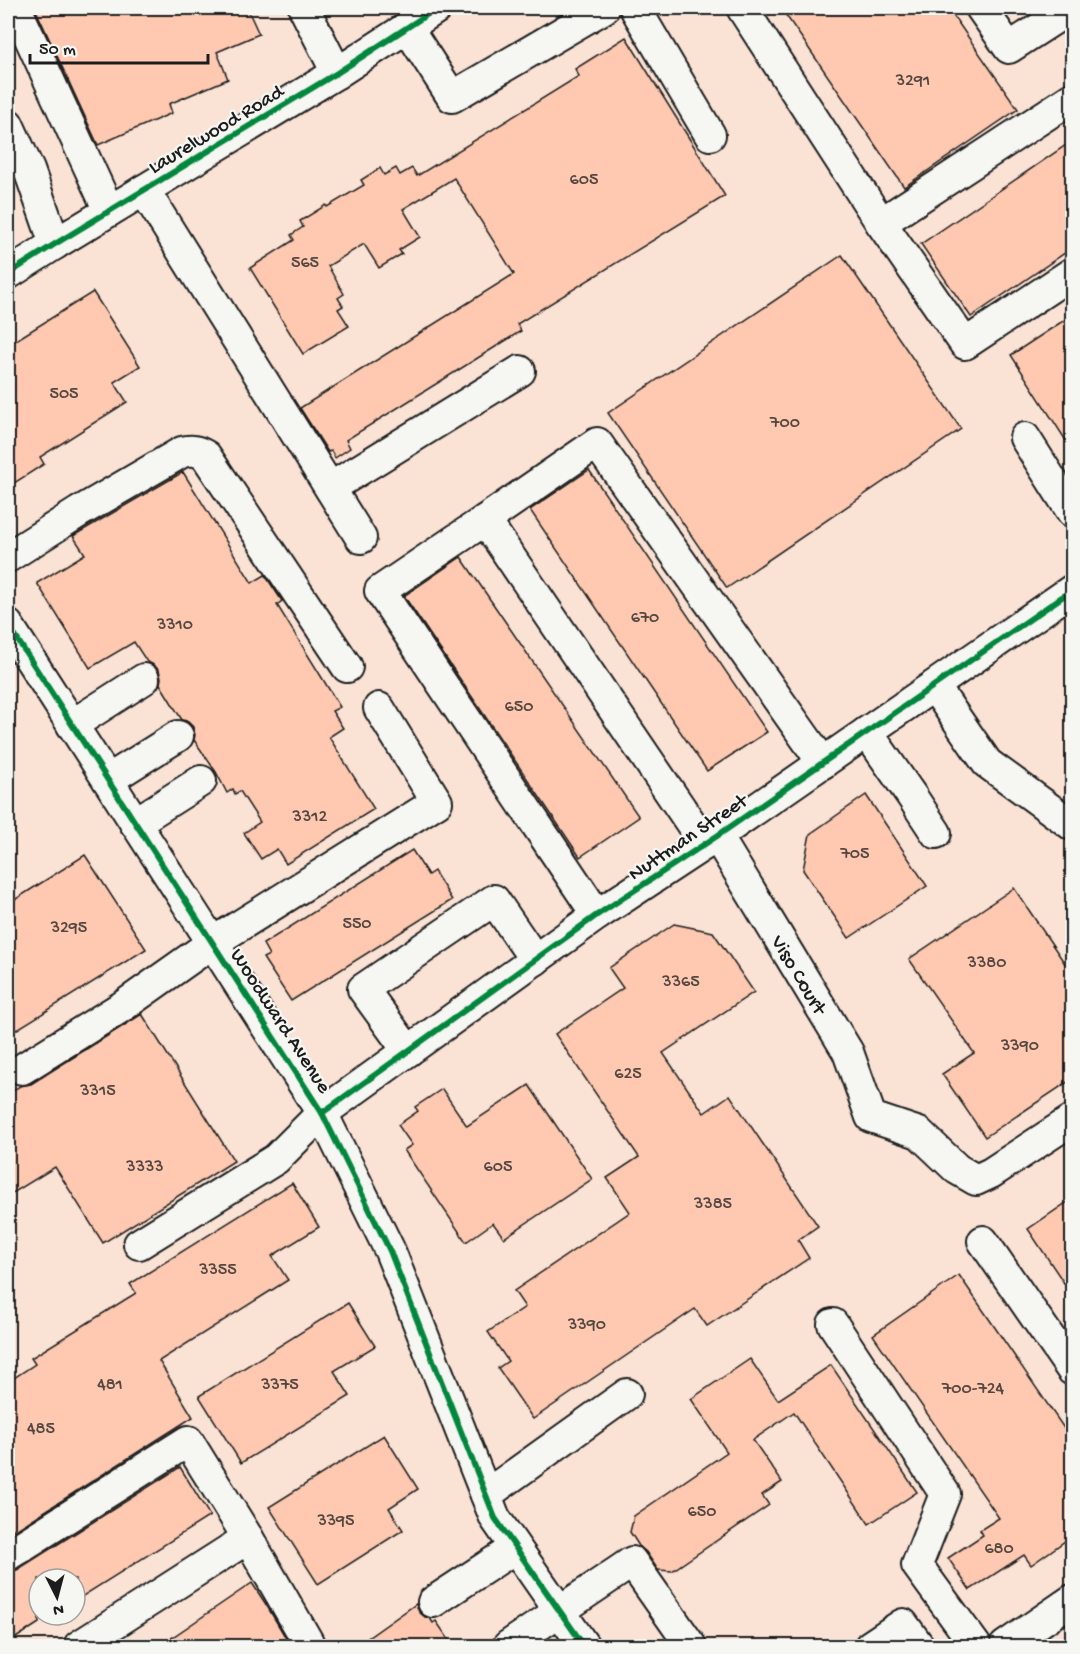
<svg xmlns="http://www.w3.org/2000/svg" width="1080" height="1654" font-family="'Gochi Hand',sans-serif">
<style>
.built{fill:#fae2d5;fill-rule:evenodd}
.building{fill:#fec9b0;stroke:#1c1c1c;stroke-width:1.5}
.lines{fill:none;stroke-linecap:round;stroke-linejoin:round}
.minor-casing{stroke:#1c1c1c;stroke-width:34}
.minor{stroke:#f6f6f2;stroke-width:30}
.cycleway-casing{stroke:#f6f6f2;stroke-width:10}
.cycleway{stroke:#00873e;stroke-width:6}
.labels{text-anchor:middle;stroke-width:4.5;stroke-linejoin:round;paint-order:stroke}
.number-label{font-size:18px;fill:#544741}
.street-label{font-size:21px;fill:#1c1c1c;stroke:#f6f6f2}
</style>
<rect width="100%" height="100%" fill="#f8ede5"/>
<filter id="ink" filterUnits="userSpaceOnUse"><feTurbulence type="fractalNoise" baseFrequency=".0167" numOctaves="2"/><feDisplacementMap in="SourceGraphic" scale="12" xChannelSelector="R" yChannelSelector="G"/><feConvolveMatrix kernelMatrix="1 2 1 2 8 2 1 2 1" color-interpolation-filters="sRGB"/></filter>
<g filter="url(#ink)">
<path class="built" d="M8 8H1072V1646H8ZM39 1579H75V1615H39Z"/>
<g class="building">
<polygon points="35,8 247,8 259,34 217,52 228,79 169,104 172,113 98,145"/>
<polygon points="781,8 948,8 1018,109 904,187"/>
<polygon points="626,37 725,196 517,324 521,331 346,440 350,448 335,458 331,451 328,452 300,408 514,274 454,178 403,209 420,237 399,250 402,254 379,268 364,244 328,266 344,294 338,298 343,306 338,309 349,326 303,354 250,268 294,240 291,235 303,227 300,221 326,205 327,207 364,185 361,180 380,168 384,175 396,168 400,175 412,168 417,176 579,76 575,69"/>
<polygon points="1072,141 1072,248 971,317 921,244"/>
<polygon points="842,255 961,429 727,588 608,413"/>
<polygon points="93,292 140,366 114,382 127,402 40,457 44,464 8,487 8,345"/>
<polygon points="1072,315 1072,450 1011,355"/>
<polygon points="589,470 767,732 707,771 530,510"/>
<polygon points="183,472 252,583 265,575 282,601 277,605 340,707 332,711 343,728 329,737 374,809 286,864 277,849 261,859 244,833 260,822 240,791 235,794 233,789 227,793 216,772 194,740 195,735 193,727 187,721 182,720 160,684 161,678 159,670 152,664 147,662 134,642 90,668 37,583 85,554 73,536"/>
<polygon points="461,557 639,817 580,857 404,596"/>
<polygon points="866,795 927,886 849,938 803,870 810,834"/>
<polygon points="412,850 428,875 434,871 452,900 291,1001 263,958 269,955 263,944"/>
<polygon points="85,855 146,949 8,1035 8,904"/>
<polygon points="1014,888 1072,974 1072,1079 985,1137 942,1074 974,1053 909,959"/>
<polygon points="674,924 713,932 754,992 663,1053 704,1113 730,1095 818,1226 798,1240 809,1258 707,1326 695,1309 533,1419 498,1368 508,1361 488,1332 525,1307 514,1291 630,1212 607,1178 639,1157 555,1034 623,988 609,968"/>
<polygon points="142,1014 234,1161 103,1243 55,1167 8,1196 8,1094 20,1086 31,1084"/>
<polygon points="529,1085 592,1179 504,1238 493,1223 466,1242 404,1150 412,1145 398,1125 418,1111 415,1107 442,1089 467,1126"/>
<polygon points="292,1183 319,1227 272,1256 288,1280 159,1361 193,1417 14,1531 8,1521 8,1382 35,1364 31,1358 136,1293 130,1284"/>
<polygon points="1072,1199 1072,1295 1028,1229"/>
<polygon points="959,1275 1072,1440 1072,1536 1031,1565 1024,1555 970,1590 948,1558 983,1535 980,1530 999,1518 873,1335"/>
<polygon points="348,1303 375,1346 334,1371 350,1396 241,1463 199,1396"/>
<polygon points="750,1359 778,1400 831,1365 917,1492 869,1524 794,1412 753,1440 782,1482 762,1495 769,1505 672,1571 658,1570 646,1552 639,1546 630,1532 634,1516 727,1452 691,1399"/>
<polygon points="384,1435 418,1489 389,1508 403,1530 318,1584 269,1507"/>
<polygon points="180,1467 210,1516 75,1601 75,1579 39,1579 39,1623 8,1643 8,1572 17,1570"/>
<polygon points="252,1583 267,1606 286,1638 285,1641 276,1647 158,1647"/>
<polygon points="416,1604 419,1612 425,1617 430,1618 433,1623 436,1621 454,1647 355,1647"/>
</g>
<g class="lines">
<g class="minor-casing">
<g id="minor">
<polyline points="16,8 109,211"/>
<polyline points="304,8 337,73"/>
<polyline points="635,8 710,135"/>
<polyline points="742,8 881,223"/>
<polyline points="981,8 1009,48 1068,10"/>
<polyline points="407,27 452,97 604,8"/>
<polyline points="1072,98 881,223 965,344 1072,273"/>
<polyline points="8,124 29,170 55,244"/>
<polyline points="144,190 361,538"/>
<polyline points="8,274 55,244 337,73 437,8"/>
<polyline points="1025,438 1072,512"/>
<polyline points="330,488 520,371"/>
<polyline points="485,520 597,443 823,763"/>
<path d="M8 557 79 512 182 452C192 450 197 450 206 456L347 667"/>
<polyline points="8,625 322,1113 390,1251 495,1518 584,1646"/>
<polyline points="934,686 987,763 1072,825"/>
<polyline points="72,725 144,679"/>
<polyline points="867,732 911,795 936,833"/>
<polyline points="108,780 178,736"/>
<polyline points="135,823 201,781"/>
<polyline points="717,836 848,1052 871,1117 919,1133 957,1169 976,1180 991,1173 1072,1120"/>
<polyline points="597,915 380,591 485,520 705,844"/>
<polyline points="408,1051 363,989 494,900 535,960"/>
<polyline points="22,1069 123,1006 212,943 437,802 379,708"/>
<polyline points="983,1241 1072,1370"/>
<polyline points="139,1244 276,1159 322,1113 597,915 717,836 1072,590"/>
<polyline points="833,1324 945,1494 917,1565 976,1646"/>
<polyline points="486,1495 627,1394"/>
<polyline points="8,1555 188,1441 248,1538"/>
<polyline points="433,1602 515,1548"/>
<polyline points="79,1646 248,1538 308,1642 301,1646"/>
<polyline points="508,1646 632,1562 691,1646"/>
<polyline points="870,1646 903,1624 919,1646"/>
<polyline points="1005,1646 1072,1600"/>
</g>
</g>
<use href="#minor" class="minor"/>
<g class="cycleway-casing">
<g id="cycleway">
<polyline points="8,274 55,244 337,73 437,8"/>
<polyline points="8,625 322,1113 390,1251 495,1518 584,1646"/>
<polyline points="322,1113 597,915 717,836 1072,590"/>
</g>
</g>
<use href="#cycleway" class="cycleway"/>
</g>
</g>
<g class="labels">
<g class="number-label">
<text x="913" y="85">3291</text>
<text x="584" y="184">605</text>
<text x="305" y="267">565</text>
<text x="64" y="398">505</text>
<text x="785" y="427">700</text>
<text x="645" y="622">670</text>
<text x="175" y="629">3310</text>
<text x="519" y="711">650</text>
<text x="310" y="821">3312</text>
<text x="855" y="858">705</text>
<text x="357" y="928">550</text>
<text x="69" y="932">3295</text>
<text x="987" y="967">3380</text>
<text x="681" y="986">3365</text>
<text x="1020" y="1050">3390</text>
<text x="628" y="1078">625</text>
<text x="98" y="1095">3315</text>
<text x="145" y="1171">3333</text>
<text x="498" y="1171">605</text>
<text x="713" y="1208">3385</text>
<text x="218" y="1274">3355</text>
<text x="587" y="1329">3390</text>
<text x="110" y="1389">481</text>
<text x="280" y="1389">3375</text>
<text x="973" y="1393">700-724</text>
<text x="41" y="1433">485</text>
<text x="702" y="1516">650</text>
<text x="336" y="1525">3395</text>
<text x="999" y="1553">680</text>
</g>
<g class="street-label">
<text transform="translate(215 128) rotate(-31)" y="7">Laurelwood Road</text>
<text transform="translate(687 836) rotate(-34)" y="7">Nuttman Street</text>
<text transform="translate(800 974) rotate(59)" y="7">Viso Court</text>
<text transform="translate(282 1020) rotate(57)" y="7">Woodward Avenue</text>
</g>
</g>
<rect width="1080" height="1654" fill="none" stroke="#f6f6f2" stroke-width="30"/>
<rect x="15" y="15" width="1050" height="1624" fill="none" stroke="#1c1c1c" stroke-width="2" filter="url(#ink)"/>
<g transform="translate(57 1597) rotate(174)"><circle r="28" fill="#f6f6f2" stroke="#9f9f9c" stroke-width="1.5"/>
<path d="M0-4.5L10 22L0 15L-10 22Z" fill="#1c1c1c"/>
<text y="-9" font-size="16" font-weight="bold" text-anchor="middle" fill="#1c1c1c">N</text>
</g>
<path d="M30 54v9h178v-9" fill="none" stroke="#1c1c1c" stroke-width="3"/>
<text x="39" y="54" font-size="18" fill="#1c1c1c" stroke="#f6f6f2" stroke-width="4.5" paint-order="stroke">50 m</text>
</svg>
